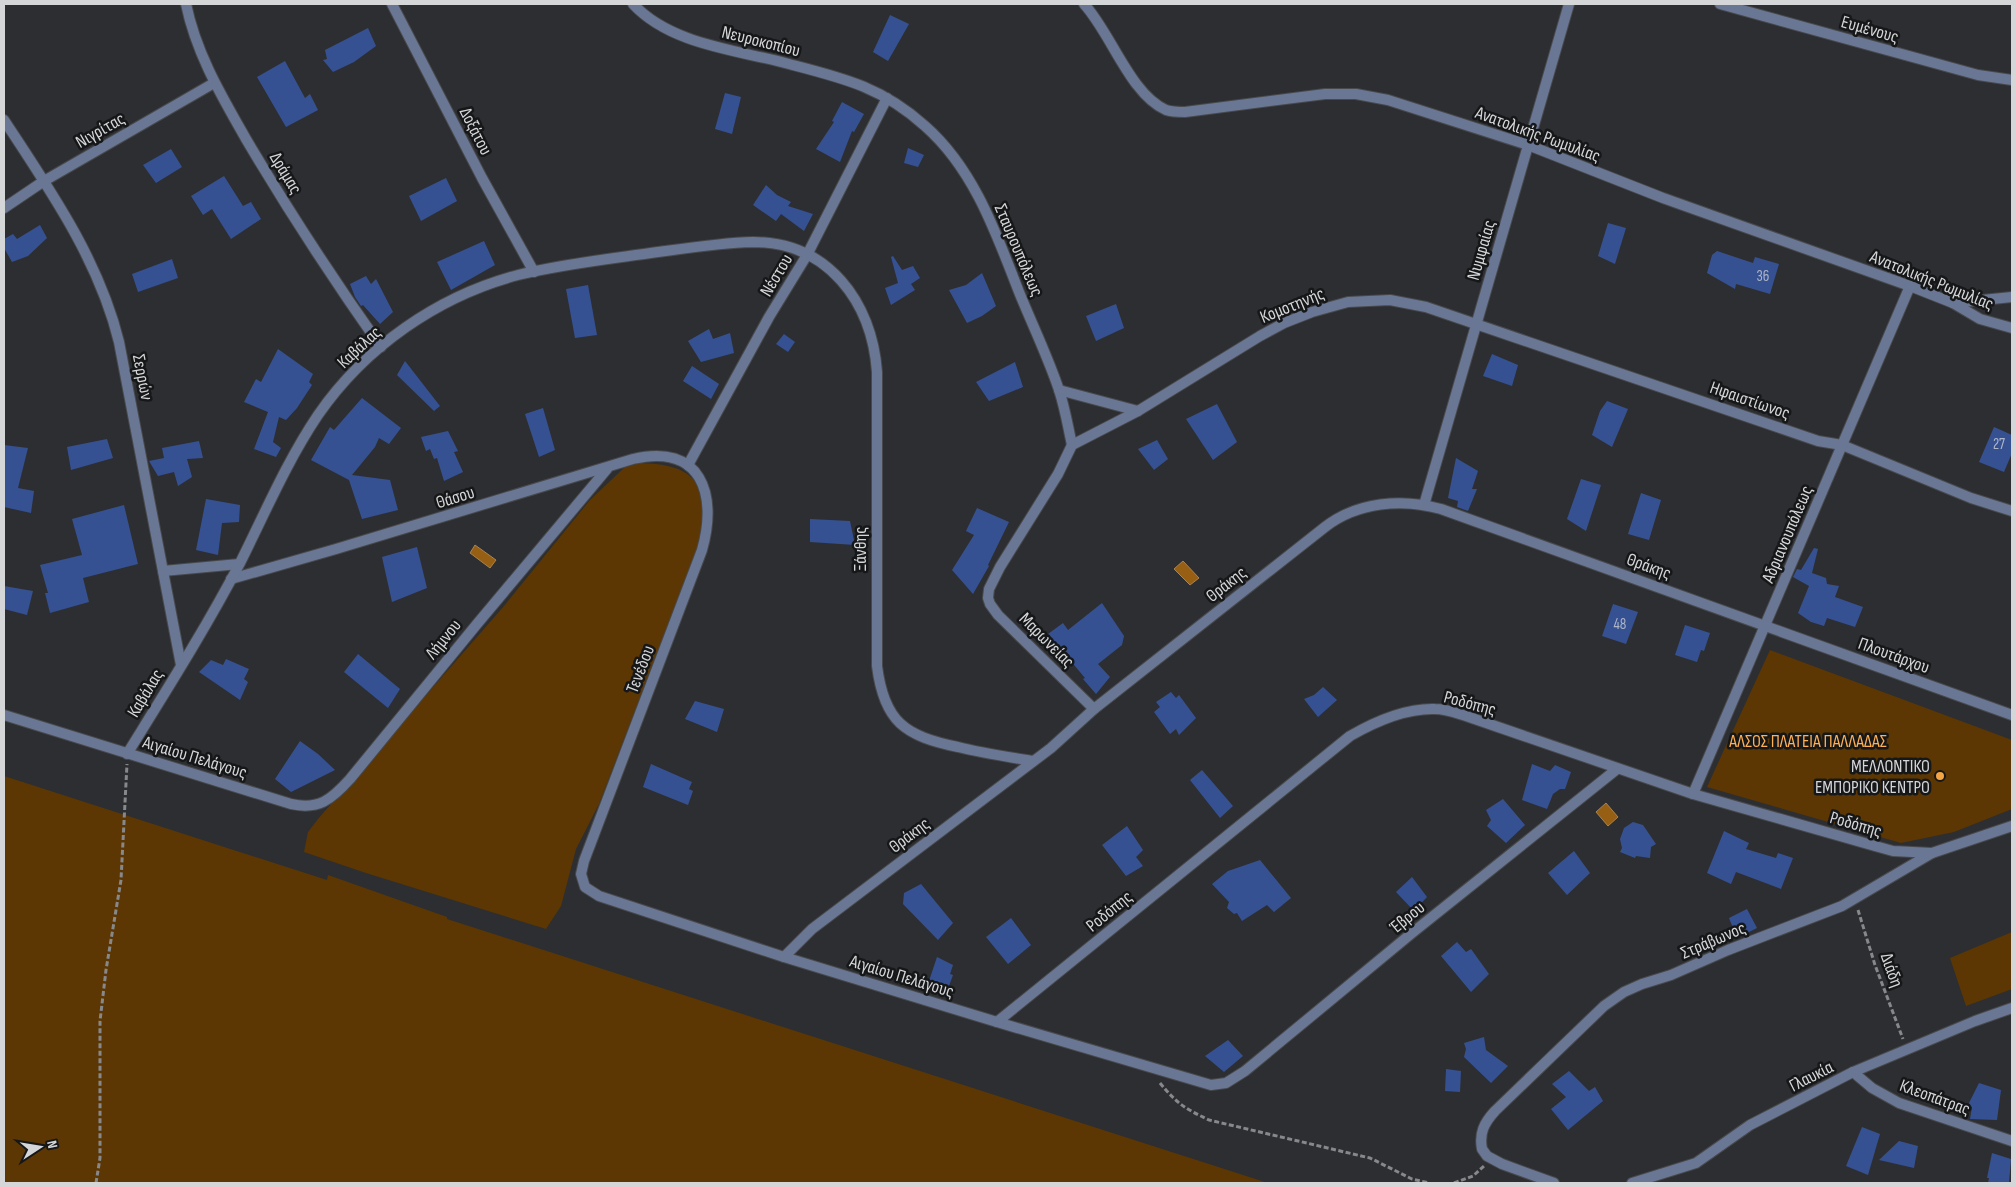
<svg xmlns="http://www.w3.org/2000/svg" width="2016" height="1187" font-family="'Sofia Sans Condensed',sans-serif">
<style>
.green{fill:#5c3703}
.water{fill:#975f14;stroke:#aa834f}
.building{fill:#365191}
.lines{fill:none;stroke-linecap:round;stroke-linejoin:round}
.street-casing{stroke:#48494c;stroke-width:12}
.path{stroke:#87888b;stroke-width:3;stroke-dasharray:5 2.5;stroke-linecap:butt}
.street{stroke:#697795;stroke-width:10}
.poi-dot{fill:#f4a444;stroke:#161718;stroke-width:2}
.labels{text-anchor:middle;stroke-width:5;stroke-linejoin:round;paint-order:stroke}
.number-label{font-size:15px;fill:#adb5c6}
.street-label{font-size:18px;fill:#d5d6d8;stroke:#161718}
.park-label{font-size:18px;fill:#ffb055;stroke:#161718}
.poi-label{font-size:18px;fill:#d5d6d8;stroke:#161718;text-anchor:end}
</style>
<rect width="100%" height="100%" fill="#2d2e31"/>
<g class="green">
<path d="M640 463C663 464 690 466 700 490 705 501 703 518 704 530L599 804 576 849 561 906 546 929 366 873 304 852 308 832 318 819 504 606 590 500 625 467Z"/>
<polygon points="1770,650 2012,740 2012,809 1954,832 1901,843 1707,787"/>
<polygon points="4,776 327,880 328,875 447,917 447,919 1268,1183 4,1183"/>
<polygon points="2012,932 2012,989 1966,1006 1950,958"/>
</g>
<g class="water">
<polygon points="475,545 496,560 490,568 470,553"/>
<polygon points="1183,561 1199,578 1190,585 1174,569"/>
<polygon points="1606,803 1618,817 1608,826 1596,812"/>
</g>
<g class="building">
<polygon points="890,15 909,24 888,61 873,52"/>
<polygon points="368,28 376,46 354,62 333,72 323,60 327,59 325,50"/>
<polygon points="285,61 305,98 310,94 318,110 286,127 257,77"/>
<polygon points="725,93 741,97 732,134 715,129"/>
<polygon points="842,102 864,114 854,132 852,131 840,162 816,149 834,122 832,121"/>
<polygon points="908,148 924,155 918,167 904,163"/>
<polygon points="171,149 182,167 156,183 143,165"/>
<polygon points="224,176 243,206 251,202 261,219 231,239 212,209 203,215 191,196"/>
<polygon points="446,178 457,201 421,221 409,196"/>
<polygon points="766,185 777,195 791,202 788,206 813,214 804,231 781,214 776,221 753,205"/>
<polygon points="1608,223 1626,228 1615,264 1598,256"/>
<polygon points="40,225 47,238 28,256 12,262 4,248 4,239 13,234 17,239"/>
<polygon points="484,241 495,265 451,290 437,262"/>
<polygon points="1717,251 1753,263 1755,257 1779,264 1770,294 1736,284 1735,289 1707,273 1712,255"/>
<polygon points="893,256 902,270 913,266 920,278 911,284 915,290 891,305 885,288 898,283 891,257"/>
<polygon points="172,259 178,278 138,292 132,274"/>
<polygon points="982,273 996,306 982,316 967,323 949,290 966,285"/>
<polygon points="366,276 371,284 376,279 393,312 380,324 363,305 361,306 355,297 350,284"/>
<polygon points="588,285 597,335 575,338 566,289"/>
<polygon points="1116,304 1124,328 1096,341 1086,316"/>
<polygon points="709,329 713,339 730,333 734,353 701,362 688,341"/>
<polygon points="784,334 795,342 788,352 776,344"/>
<polygon points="278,349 313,374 309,382 312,385 297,408 286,420 279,417 273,442 281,448 276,457 254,449 268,412 244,402 256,379 261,382"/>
<polygon points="1492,354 1518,365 1512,386 1483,376"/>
<polygon points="405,361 440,406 434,411 397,375"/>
<polygon points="1015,362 1023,387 989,401 976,382"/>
<polygon points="692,366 719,384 711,399 683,381"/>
<polygon points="362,398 401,428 389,444 379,438 375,447 352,475 390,480 398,510 362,519 349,480 311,460 330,427 334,430"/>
<polygon points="1607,401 1628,409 1612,447 1592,435 1600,411"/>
<polygon points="1217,404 1237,442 1213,460 1186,419"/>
<polygon points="543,408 555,450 539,457 525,414"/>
<polygon points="1994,427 2012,435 2012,453 2004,472 1979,462"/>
<polygon points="448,431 458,451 454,452 463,472 444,481 437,458 434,459 430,449 426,451 421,437"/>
<polygon points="107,439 113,458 71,470 67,447"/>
<polygon points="1157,440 1168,459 1154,470 1138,449"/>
<polygon points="199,441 203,458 187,459 192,477 178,486 174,472 158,476 149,461 164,458 162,448"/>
<polygon points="4,445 28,448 18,488 34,491 31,513 4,507"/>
<polygon points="1456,458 1478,471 1472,489 1477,489 1468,511 1457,507 1458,501 1448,498"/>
<polygon points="1581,479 1601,485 1586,531 1567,519"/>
<polygon points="1641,493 1661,500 1649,540 1628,534"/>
<polygon points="206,499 240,505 239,522 222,523 218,555 196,550"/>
<polygon points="124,505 138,564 83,578 89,602 50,613 45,593 48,593 40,565 82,555 72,519"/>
<polygon points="977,508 1009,522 988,565 989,566 973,594 952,570 974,535 966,531"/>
<polygon points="810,519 850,521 855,545 810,542"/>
<polygon points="417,547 427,588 392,602 382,557"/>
<polygon points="1814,548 1818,549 1812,573 1826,578 1827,584 1839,586 1835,597 1863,607 1855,627 1827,618 1824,626 1811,622 1798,613 1809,586 1793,577 1797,569 1801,570"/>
<polygon points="4,586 33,591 27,615 4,609"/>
<polygon points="1102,603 1124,636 1122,645 1098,664 1110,677 1096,694 1083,679 1085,678 1048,634 1063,623 1068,630"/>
<polygon points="1613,604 1638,612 1626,644 1602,636"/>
<polygon points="1685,625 1710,633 1704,651 1701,650 1697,662 1675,655"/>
<polygon points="358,654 400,689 388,708 344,672"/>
<polygon points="226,659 249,669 244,679 248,682 240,700 199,672 211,660 223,665"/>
<polygon points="1323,687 1337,700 1318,717 1304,699 1314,695"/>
<polygon points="1171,692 1176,698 1179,695 1196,718 1179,735 1176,729 1170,734 1154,712 1160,707 1156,702"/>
<polygon points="695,701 724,709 717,732 685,719"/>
<polygon points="300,741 318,754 335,770 291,792 275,779"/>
<polygon points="651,764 692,782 689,789 693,791 688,805 643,787"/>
<polygon points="1532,764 1550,771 1555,765 1571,772 1565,789 1560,789 1553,794 1547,809 1522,800"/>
<polygon points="1202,770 1233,806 1220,818 1190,780"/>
<polygon points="1503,799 1525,825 1506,843 1487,826 1491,820 1486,810"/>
<polygon points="1633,822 1643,825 1656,844 1651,847 1650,858 1636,856 1635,858 1620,852 1622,848 1620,839 1624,828"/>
<polygon points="1127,826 1143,850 1136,857 1143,866 1126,876 1102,845"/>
<polygon points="1724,831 1749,843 1746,849 1776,858 1778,853 1793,858 1781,889 1736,872 1731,884 1707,873"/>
<polygon points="1574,851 1590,873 1567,895 1548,873"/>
<polygon points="1260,860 1291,898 1274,912 1267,905 1242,921 1237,913 1234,914 1227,908 1229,902 1212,884 1228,871"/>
<polygon points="1412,877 1427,897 1414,911 1396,892"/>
<polygon points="921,884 953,923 938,940 903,904 904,893"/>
<polygon points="1747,909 1757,928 1737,938 1729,918"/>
<polygon points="1011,918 1031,945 1008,964 986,937"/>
<polygon points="1457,942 1466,952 1471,949 1489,974 1471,992 1441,956"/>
<polygon points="937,957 953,965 950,974 953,975 945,997 926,990"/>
<polygon points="1484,1037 1486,1050 1508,1066 1491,1083 1464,1057 1466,1049 1464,1043"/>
<polygon points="1228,1040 1243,1056 1224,1072 1205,1056"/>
<polygon points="1446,1069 1461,1071 1460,1092 1445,1091"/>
<polygon points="1569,1071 1589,1091 1595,1087 1603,1101 1568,1130 1551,1109 1566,1097 1552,1084"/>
<polygon points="1979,1083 2001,1090 1997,1120 1970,1119 1972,1107 1967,1107"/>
<polygon points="1862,1127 1880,1134 1868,1175 1846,1166"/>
<polygon points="1899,1141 1918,1146 1914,1168 1879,1160"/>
<polygon points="1992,1153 2011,1159 2009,1183 1988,1183 1989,1178 1987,1178"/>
</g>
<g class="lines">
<g class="street-casing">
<g id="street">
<path d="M186 4C196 53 221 95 246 139 288 210 333 279 381 347"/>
<polyline points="392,4 482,178 534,272"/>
<path d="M633 4C671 45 738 50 789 64 843 78 882 87 925 126 974 169 996 233 1019 292 1032 324 1048 357 1059 390 1065 408 1068 427 1072 445"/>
<path d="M1084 4C1111 33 1130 94 1166 110 1172 112 1179 112 1185 112L1325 94H1356L1388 100 1528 145 1663 198 1910 286 1953 303 1980 319 2012 328"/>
<polyline points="1720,4 1978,75 2012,80"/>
<path d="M4 120C50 190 99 260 119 342L181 665"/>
<polyline points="4,208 44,181 214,83"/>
<polyline points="1953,303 2012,297"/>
<polyline points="1059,390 1138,411"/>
<polyline points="688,465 769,317 807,255 887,98"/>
<polyline points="1424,505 1569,4"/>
<polyline points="163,571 239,564"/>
<path d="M231 579 336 549 633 459C701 443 718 494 702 550L584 861 581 874 585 887 599 896 784 957 997 1022 1211 1085 1226 1083 1245 1071 1412 933 1617 769"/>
<polyline points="1094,709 998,615 990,604 988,598 989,589 1000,567 1058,474 1072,445 1138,411 1260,336 1284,323 1312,312 1348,302 1390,300 1426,307 1818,441 1842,445 1971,498 2012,511"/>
<path d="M4 715 291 804C319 810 331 800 350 779L477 624 607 469"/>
<path d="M127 754C166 691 206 628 240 563 265 513 287 461 318 415 365 347 438 296 518 275 554 266 592 261 629 256 670 251 712 243 753 242 828 242 872 302 877 372V666C884 722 905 736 958 747 982 753 1008 757 1033 761"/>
<polyline points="1693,794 1910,286"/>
<path d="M784 957 812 929 1051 748 1094 709 1325 527C1357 502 1402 498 1441 509L2012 715"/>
<path d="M997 1022 1350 736C1376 721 1405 708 1435 709 1446 709 1456 713 1466 716L1693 794 1875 846 1893 851 1932 853"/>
<polyline points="1853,1072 1872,1088 1899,1103 2012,1141"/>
<path d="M1554 1183 1502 1164 1487 1156 1482 1149C1479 1133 1484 1123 1495 1111L1604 1006 1624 992 1642 984 1671 975 1728 950 1842 906 1932 853 2012 826"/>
<polyline points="1632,1183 1696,1163 1750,1125 1853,1072 1975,1021 2012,1008"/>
</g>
</g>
<g class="path">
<polyline points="1858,910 1875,965 1903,1039"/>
<path d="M1160 1083C1177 1104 1186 1109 1209 1120L1370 1158 1412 1179 1429 1183"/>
<polyline points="96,1183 100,1158 100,1021 106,970 121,880 127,764"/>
<polyline points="1454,1183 1473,1176 1484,1166"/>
</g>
<use href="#street" class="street"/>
</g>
<circle class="poi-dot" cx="1940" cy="776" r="5"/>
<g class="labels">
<g class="number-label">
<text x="1763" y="281">36</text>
<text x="1999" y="449">27</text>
<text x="1620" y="629">48</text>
</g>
<g class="street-label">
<text transform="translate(1870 29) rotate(16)" y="6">Ευμένους</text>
<text transform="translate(761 41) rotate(14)" y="6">Νευροκοπίου</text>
<text transform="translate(100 130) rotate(-30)" y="6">Νιγρίτας</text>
<text transform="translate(476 131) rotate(63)" y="6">Δοξάτου</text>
<text transform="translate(1538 134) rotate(20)" y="6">Ανατολικής Ρωμυλίας</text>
<text transform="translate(286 173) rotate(59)" y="6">Δράμας</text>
<text transform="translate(1019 250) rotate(67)" y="6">Σταυρουπόλεως</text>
<text transform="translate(1481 250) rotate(-74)" y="6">Νυμφαίας</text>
<text transform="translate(776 275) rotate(-59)" y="6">Νέστου</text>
<text transform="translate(1932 280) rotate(22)" y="6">Ανατολικής Ρωμυλίας</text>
<text transform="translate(1292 305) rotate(-22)" y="6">Κομοτηνής</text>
<text transform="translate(359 347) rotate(-43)" y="6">Καβάλας</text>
<text transform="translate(143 377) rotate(79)" y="6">Σερρών</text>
<text transform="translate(1750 400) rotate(19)" y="6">Ηφαιστίωνος</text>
<text transform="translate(455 497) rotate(-17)" y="6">Θάσου</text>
<text transform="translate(1787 534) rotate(-67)" y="6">Αδριανουπόλεως</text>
<text transform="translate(860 549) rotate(-90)" y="6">Ξάνθης</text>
<text transform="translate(1649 566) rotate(20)" y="6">Θράκης</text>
<text transform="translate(1226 584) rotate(-38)" y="6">Θράκης</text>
<text transform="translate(443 639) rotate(-51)" y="6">Λήμνου</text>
<text transform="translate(1047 640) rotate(45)" y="6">Μαρωνείας</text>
<text transform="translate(1894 655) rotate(20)" y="6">Πλουτάρχου</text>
<text transform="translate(640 669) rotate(-69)" y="6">Τενέδου</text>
<text transform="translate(145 693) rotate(-59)" y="6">Καβάλας</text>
<text transform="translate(1470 703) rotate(15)" y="6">Ροδόπης</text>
<text transform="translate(195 757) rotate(17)" y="6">Αιγαίου Πελάγους</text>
<text transform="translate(1856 824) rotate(16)" y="6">Ροδόπης</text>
<text transform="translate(909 835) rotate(-37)" y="6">Θράκης</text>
<text transform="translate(1109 911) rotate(-39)" y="6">Ροδόπης</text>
<text transform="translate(1407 917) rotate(-39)" y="6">Έβρου</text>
<text transform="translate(1713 940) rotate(-23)" y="6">Στράβωνος</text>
<text transform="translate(1892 970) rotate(70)" y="6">Διάδη</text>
<text transform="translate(902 976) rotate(17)" y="6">Αιγαίου Πελάγους</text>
<text transform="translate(1811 1076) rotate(-27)" y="6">Γλαυκία</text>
<text transform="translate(1935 1097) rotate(20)" y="6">Κλεοπάτρας</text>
</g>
<g class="park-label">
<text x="1808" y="747">ΑΛΣΟΣ ΠΛΑΤΕΙΑ ΠΑΛΛΑΔΑΣ</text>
</g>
<g class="poi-label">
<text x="1930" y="772">ΜΕΛΛΟΝΤΙΚΟ<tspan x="1930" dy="21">ΕΜΠΟΡΙΚΟ ΚΕΝΤΡΟ</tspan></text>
</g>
</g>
<rect width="2016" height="1187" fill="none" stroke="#d5d6d8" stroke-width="10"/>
<g transform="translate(40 1147) rotate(78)" stroke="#161718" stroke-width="4" paint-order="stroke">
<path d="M0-4L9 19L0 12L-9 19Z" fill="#d5d6d8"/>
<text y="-8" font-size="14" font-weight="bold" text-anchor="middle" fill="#d5d6d8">N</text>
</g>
</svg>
